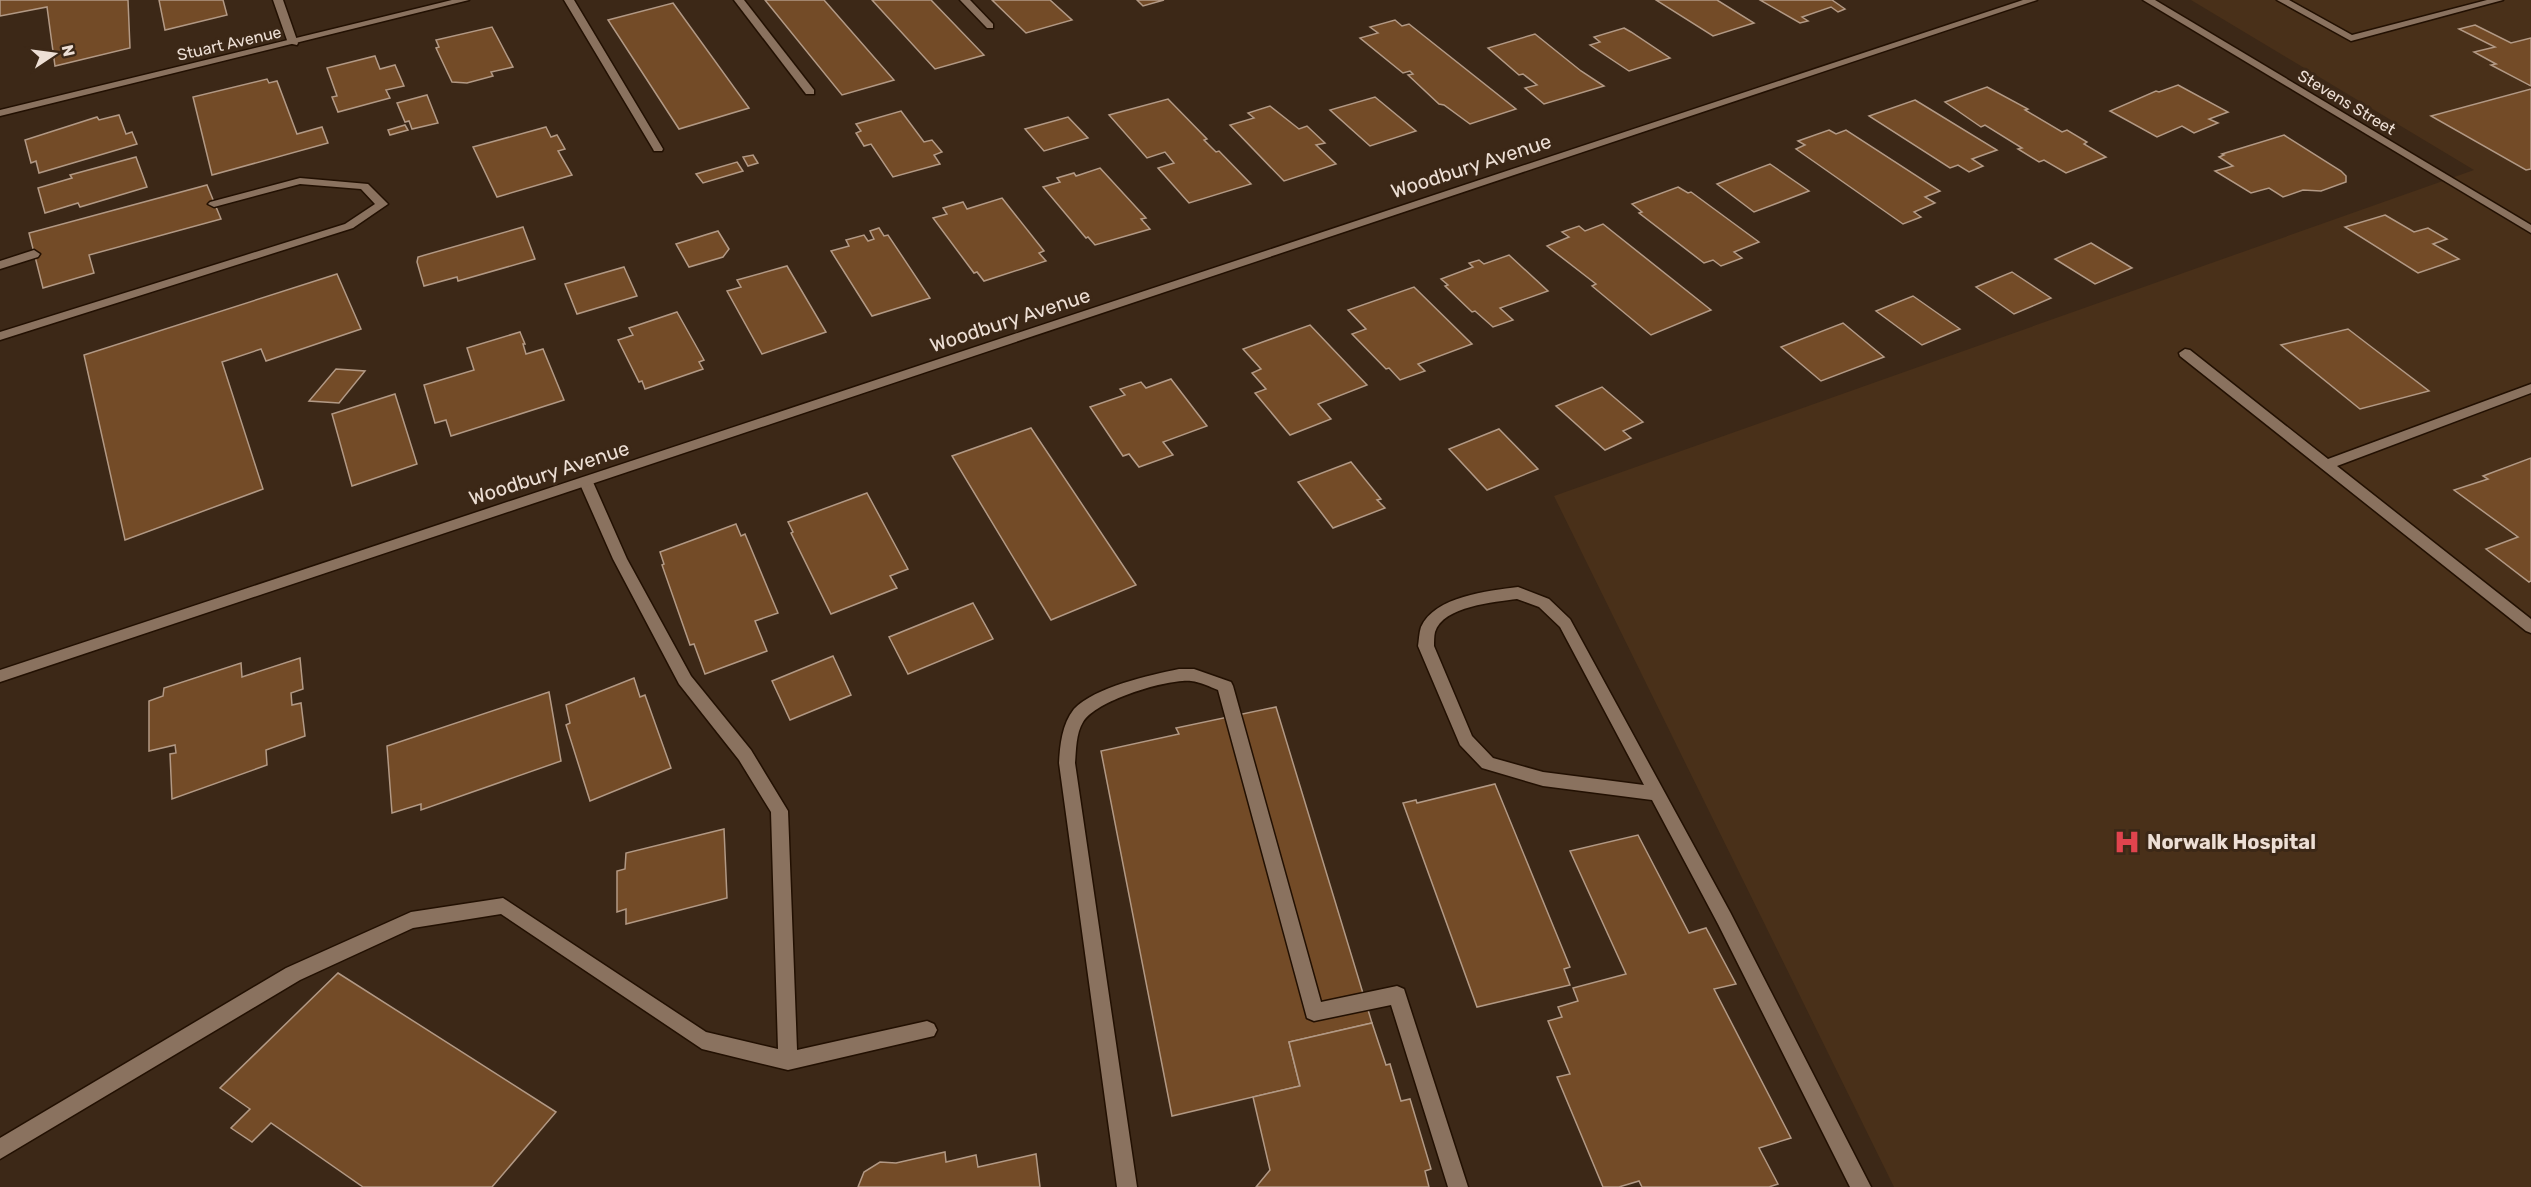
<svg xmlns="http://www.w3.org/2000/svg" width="2531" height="1187" font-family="Rubik,sans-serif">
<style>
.built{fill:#493019}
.building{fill:#734b27;stroke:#b29985;stroke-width:1.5}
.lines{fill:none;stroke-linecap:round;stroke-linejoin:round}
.service-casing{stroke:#221002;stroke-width:3}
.minor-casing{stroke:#221002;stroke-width:3}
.tertiary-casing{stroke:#221002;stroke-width:3}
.service{fill:#8a725f;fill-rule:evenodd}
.minor{fill:#8a725f;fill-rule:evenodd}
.tertiary{fill:#8a725f;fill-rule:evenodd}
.labels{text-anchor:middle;stroke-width:6;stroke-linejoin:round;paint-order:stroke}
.far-street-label{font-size:16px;fill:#eddfd5;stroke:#3c2817}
.street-label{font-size:20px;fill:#eddfd5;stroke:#3c2817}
.poi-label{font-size:20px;font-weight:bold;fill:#eddfd5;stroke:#3c2817;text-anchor:start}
</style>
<rect width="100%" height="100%" fill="#3c2817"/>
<polygon class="built" points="2191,0 2531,0 2531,1187 1894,1187 1554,496 2474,170"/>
<g class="building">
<polygon points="0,0 128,0 130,48 55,66 47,7 0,16"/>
<polygon points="159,0 223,0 227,15 165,30"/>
<polygon points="765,0 824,0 894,80 842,95"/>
<polygon points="872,0 931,0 984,55 935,69"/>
<polygon points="992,0 1050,0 1072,20 1026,33"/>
<polygon points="1137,0 1164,0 1143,6"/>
<polygon points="1656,0 1717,0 1754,23 1713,36"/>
<polygon points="1760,0 1832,0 1845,9 1838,12 1831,7 1802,17 1808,21 1800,23"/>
<polygon points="673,3 749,108 679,129 608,20"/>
<polygon points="1395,20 1402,26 1409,24 1516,109 1470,124 1444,105 1439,104 1408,75 1413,74 1410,71 1403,73 1360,38 1378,33 1370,27"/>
<polygon points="2475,25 2511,43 2531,38 2531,86 2491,65 2496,64 2474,52 2495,47 2459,29"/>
<polygon points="492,27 513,67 491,72 493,76 467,83 452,82 436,48 439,47 436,40"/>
<polygon points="1624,28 1631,32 1670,58 1629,71 1590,45 1600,42 1594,37"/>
<polygon points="1535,34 1581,71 1604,86 1544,104 1525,88 1537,85 1523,74 1519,75 1488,48"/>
<polygon points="375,56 380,69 395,65 404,86 386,90 390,98 338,112 332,97 337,96 327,68"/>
<polygon points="267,79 269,83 277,81 297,134 322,127 328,143 212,175 193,97"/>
<polygon points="2178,85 2228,112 2209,119 2218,123 2194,133 2182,126 2157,137 2110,111 2156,91 2159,92"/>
<polygon points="1987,87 2028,109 2025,110 2062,132 2067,130 2087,142 2084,144 2106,157 2066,173 2044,160 2039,162 2018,149 2022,148 1985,125 1981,127 1945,102"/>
<polygon points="2531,89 2531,169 2526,170 2431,116"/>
<polygon points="427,95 438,123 412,129 409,121 405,122 397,103"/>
<polygon points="1375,97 1416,131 1370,146 1330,110"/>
<polygon points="1168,99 1207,139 1204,140 1216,152 1219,151 1251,184 1189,203 1158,168 1174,163 1165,152 1147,158 1109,115"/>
<polygon points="1915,100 1997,150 1972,159 1983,166 1969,172 1958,165 1950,168 1869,116"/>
<polygon points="1270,106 1299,129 1307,126 1325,143 1316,145 1336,164 1284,181 1230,125 1254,118 1248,113"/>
<polygon points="901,111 924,142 932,140 942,152 934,155 940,164 893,177 871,144 864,146 856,133 861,131 856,124"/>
<polygon points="119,115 126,134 132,132 137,144 39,173 36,161 31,163 25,140 97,117 99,120"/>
<polygon points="1068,117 1088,138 1044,151 1025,129"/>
<polygon points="405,125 408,130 390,135 388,130"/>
<polygon points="546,127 551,137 557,135 565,149 558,151 572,175 497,197 473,147"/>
<polygon points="1829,130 1836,134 1846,130 1940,191 1925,197 1935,203 1914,212 1921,217 1903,224 1796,149 1805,145 1798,141"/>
<polygon points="2284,135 2341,171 2346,176 2346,182 2321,191 2303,190 2283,197 2269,188 2251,193 2215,171 2233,166 2219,157 2224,155 2222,154"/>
<polygon points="753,155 758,163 748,166 743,157"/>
<polygon points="136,157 147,187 80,207 78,203 45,213 38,188 72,178 70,175"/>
<polygon points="737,162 743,171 703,183 696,174"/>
<polygon points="1770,164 1809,191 1754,212 1717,184"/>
<polygon points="1100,168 1146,218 1141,219 1150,229 1095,245 1088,237 1086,238 1043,187 1060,182 1057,178 1074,173 1076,176"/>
<polygon points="207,185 221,219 89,255 94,273 43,288 29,233"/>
<polygon points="1678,187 1688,193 1691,192 1759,242 1734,252 1742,258 1721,266 1713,260 1704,263 1639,213 1642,212 1632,204"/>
<polygon points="1002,198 1044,251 1039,253 1046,261 984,281 977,272 974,273 933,218 947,214 943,208 963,202 967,209"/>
<polygon points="2385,215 2414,232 2428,228 2447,239 2433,244 2459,259 2418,273 2345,227"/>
<polygon points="1603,224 1711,310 1651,335 1592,286 1596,284 1547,246 1569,237 1562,232 1579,226 1585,231"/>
<polygon points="523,227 535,259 458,281 457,277 424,286 417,262 418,257"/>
<polygon points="879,228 884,236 888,235 930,298 872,316 831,251 849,246 846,240 864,235 868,241 874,239 870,231"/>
<polygon points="718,231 729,249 723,257 689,267 676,244"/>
<polygon points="2091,243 2132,268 2095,284 2055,259"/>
<polygon points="1509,255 1548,291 1500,308 1513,320 1493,327 1475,311 1472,312 1445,286 1448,285 1441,279 1473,267 1469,263 1479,260 1484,264"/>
<polygon points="787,266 826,332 762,354 727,291 741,287 737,280"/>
<polygon points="624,267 637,296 577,314 565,284"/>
<polygon points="2012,272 2051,298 2014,314 1976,287"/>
<polygon points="337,274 361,329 266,361 261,349 222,362 263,489 125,540 84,355"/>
<polygon points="1414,287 1472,344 1418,364 1425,371 1400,380 1389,368 1386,369 1352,334 1366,329 1348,310"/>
<polygon points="1913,296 1960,329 1922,345 1876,311"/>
<polygon points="677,312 704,360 699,362 703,369 645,389 642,381 639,382 618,340 633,335 629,328"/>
<polygon points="1843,323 1884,357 1821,381 1781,347"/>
<polygon points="1310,325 1367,385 1318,404 1331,419 1290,435 1255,393 1266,389 1252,373 1261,369 1243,349"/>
<polygon points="2348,329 2378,352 2429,391 2360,409 2281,345"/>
<polygon points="520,332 525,344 523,344 526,354 543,349 564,400 451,436 446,420 435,423 424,385 474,370 467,348"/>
<polygon points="336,369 365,371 339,403 309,401"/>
<polygon points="1171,379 1207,426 1163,442 1173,455 1139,467 1129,454 1123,456 1090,407 1125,395 1120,389 1141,382 1146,388"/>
<polygon points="1602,387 1643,422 1623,431 1631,438 1605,450 1556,406"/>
<polygon points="395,394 417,464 352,486 332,414"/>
<polygon points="1031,428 1136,585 1051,620 952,456"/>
<polygon points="1499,429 1538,469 1487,490 1449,449"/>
<polygon points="2531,458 2531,581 2529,582 2486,549 2518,537 2454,490 2488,479 2483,476"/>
<polygon points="1351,462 1381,499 1377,500 1385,508 1333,528 1298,482"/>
<polygon points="867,493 908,569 890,576 897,588 831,614 791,533 793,532 788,522"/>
<polygon points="736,524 741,536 745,534 778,613 755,621 767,651 705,674 694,644 690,645 662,565 664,564 660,552"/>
<polygon points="973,603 993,639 908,674 889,637"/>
<polygon points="833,656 851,695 790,720 772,681"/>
<polygon points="300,658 303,689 291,693 292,705 301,703 305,736 266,750 267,765 172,799 170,754 176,753 175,745 149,751 149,701 163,696 164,688 241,663 242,677"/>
<polygon points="634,678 640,697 645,695 671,768 590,801 566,725 570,723 566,705"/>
<polygon points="549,692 561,761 421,810 421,804 392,813 387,746"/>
<polygon points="1276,707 1372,1023 1289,1042 1300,1086 1172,1116 1101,751 1179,734 1176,728"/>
<polygon points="1495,784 1570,967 1564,969 1570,985 1477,1007 1403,803 1416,800 1417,803"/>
<polygon points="724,829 727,898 626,924 626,909 617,912 617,871 625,869 626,853"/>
<polygon points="1638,835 1689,933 1706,928 1736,984 1714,989 1791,1138 1759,1148 1778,1184 1769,1187 1642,1187 1639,1181 1619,1187 1603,1187 1557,1077 1570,1074 1548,1021 1562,1017 1558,1007 1578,1001 1573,988 1626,974 1570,851"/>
<polygon points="338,973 556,1112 492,1187 363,1187 271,1123 252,1142 231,1128 250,1109 220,1088"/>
<polygon points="1372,1023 1386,1065 1390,1064 1401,1101 1410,1099 1431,1169 1425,1171 1429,1187 1256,1187 1270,1170 1253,1097 1300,1086 1289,1042"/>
<polygon points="945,1152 946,1162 976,1155 978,1167 1036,1154 1040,1187 858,1187 864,1172 880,1162 896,1163"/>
</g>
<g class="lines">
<g class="service-casing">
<g id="service">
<polygon points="273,0 283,0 298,43 297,45 288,43"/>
<polygon points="564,0 574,0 663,149 662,151 654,151 653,149"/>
<polygon points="734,0 744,0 814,90 814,94 806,94"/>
<polygon points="960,0 970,0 993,24 993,28 987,28"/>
<polygon points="2277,0 2289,0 2352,35 2487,0 2503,0 2351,41"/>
<polygon points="300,178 368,184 388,204 353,228 0,340 0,332 345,224 375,204 361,189 300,184 214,207 208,204 210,202"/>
<polygon points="34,250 40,254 38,257 0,269 0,261"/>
<polygon points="2185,349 2190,350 2328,459 2531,384 2531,393 2337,466 2531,619 2531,633 2526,631 2180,356 2179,353"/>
<polygon points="586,477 593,482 627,559 691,676 751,750 788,811 797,1050 927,1021 934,1024 937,1030 934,1036 788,1070 702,1049 501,914 413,928 300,980 0,1159 0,1138 286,968 411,912 503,898 706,1032 778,1049 771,812 739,760 679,684 613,559 579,482"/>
<path d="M1518 587 1549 599 1570 619 1730 912 1871 1187H1850L1718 924 1652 800 1543 786 1482 768 1460 745 1418 646C1419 640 1419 633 1421 627 1435 596 1488 591 1518 587ZM1517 599 1539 607 1560 627 1644 785 1543 772 1493 758 1472 736 1434 646C1434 642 1434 636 1435 632 1443 606 1495 602 1517 599Z"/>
<path d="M1179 669H1194L1231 682 1233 686 1321 1002 1397 986 1404 989 1468 1187H1448L1391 1005 1314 1021 1307 1018 1218 690C1210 687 1201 682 1191 681 1167 679 1097 700 1083 722 1076 733 1076 750 1075 763L1137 1187H1117L1059 763C1060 745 1062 724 1074 709 1095 687 1150 675 1179 669Z"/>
</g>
</g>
<g class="minor-casing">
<g id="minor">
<polygon points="2023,0 2037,0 0,682 0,670"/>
<polygon points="2143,0 2155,0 2531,225 2531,233"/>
</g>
</g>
<g class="tertiary-casing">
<polygon id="tertiary" points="452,0 469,0 0,116 0,110"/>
</g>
<use href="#service" class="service"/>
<use href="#minor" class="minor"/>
<use href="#tertiary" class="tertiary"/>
</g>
<defs>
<g id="hospital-bare" transform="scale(2.07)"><path d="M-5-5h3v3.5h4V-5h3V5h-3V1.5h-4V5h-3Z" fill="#e0444e" stroke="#3c2817" stroke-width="2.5" paint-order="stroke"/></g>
</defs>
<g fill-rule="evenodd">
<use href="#hospital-bare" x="2127" y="842"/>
</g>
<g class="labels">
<g class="far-street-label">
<text transform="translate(229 43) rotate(-13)" y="6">Stuart Avenue</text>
<text transform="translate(2347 102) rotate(31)" y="6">Stevens Street</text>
</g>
<g class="street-label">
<text transform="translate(1471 166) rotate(-18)" y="7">Woodbury Avenue</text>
<text transform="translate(1010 320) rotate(-18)" y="7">Woodbury Avenue</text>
<text transform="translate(549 473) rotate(-18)" y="7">Woodbury Avenue</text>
</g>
<g class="poi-label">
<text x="2147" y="849">Norwalk Hospital</text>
</g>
</g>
<g transform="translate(54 54) rotate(77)" stroke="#3c2817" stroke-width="4.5" paint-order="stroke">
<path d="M0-4.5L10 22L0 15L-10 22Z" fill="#eddfd5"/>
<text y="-9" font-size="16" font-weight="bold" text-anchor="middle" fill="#eddfd5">N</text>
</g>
</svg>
